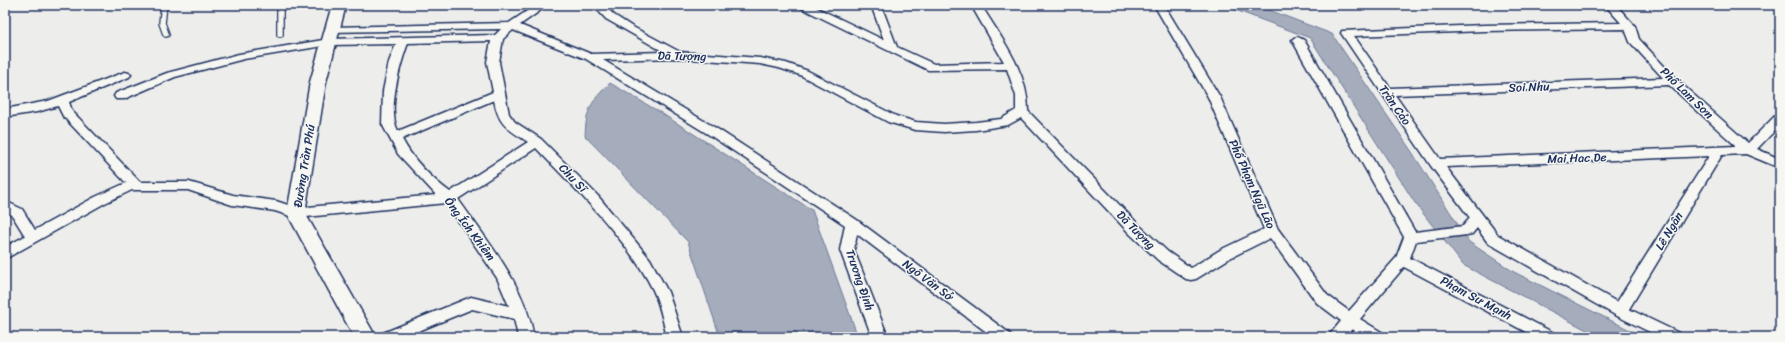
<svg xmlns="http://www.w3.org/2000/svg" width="1785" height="342" font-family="Sriracha,sans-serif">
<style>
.water{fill:#a5acbc;stroke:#6e7a96}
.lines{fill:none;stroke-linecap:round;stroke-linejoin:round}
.lane-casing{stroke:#1b2f5e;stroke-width:8}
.street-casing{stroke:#1b2f5e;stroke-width:3}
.secondary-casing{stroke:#1b2f5e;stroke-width:3}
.lane{stroke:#f6f6f2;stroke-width:5.5}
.street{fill:#f6f6f2;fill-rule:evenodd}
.secondary{fill:#f6f6f2;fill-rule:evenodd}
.labels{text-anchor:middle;stroke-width:3;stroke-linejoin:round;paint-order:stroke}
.street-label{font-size:12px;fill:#1b2f5e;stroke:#f6f6f2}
</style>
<rect width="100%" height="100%" fill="#edeeec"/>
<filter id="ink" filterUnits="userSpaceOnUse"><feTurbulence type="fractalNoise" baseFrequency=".025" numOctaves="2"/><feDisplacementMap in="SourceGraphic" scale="8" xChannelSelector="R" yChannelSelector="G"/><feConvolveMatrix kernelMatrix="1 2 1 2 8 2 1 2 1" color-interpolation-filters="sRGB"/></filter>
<g filter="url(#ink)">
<g class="water">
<polygon points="1222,5 1256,5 1332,34 1412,152 1469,242 1514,272 1644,337 1600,337 1463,265 1415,203 1310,38"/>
<path d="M610 83 658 111 812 210 858 337H720L688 242 585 136C586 110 591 101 610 83Z"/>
</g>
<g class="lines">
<g class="lane-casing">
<g id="lane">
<polyline points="164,5 162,23 166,34"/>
<polyline points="280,5 280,34"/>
</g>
</g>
<g class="street-casing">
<path id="street" d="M536 5H548L520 25 591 54 664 52 606 19 593 5H604L614 15 631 26 680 52 760 58 786 63 808 71 896 116 916 122 944 124 976 122 1001 119 1016 110V96L1007 69 928 70 799 7 798 5H811L884 40 871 5H881L897 47 934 64 1004 62 971 5H981C1001 38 1028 71 1028 111L1140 226 1168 252 1191 268 1220 250 1264 229 1208 97 1154 5H1164L1220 97 1278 229 1327 295 1349 311 1396 258 1404 237 1292 40 1294 38 1298 37 1304 40 1415 232 1463 226 1470 218 1431 166 1341 33 1342 31 1484 25 1621 23 1605 5H1616L1635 26 1639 39 1676 79 1748 143 1776 115 1780 114V125L1757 149 1780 159V168L1746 154 1722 155 1629 309 1679 333 1682 337H1660L1615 315 1488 243 1477 228 1472 234 1467 235 1416 241 1410 258 1554 333 1557 337H1535L1404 267 1360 319 1383 333 1386 337H1365L1352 329 1345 337H1328L1341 321 1317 303 1270 238 1230 258 1196 279 1191 280 1186 279 1158 260 1130 234 1021 118 1008 125 976 130 944 132 915 130 888 122 800 75 779 68 760 64 677 58 603 60 719 130 857 220 1009 333 1012 337H993L857 234 854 250 888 337H872L840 250 845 225 711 136 586 59 513 30 503 39 499 62 509 114 515 122 541 139 598 196 650 259 668 292 683 337H667C663 322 660 304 653 290 627 238 576 190 536 148L458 199C488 242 525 285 534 337H518L514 319 472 309 404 337H380L383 333 471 297 509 306 497 278 446 203 296 218 275 211 232 205 188 190H132L105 203 5 259V247L25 236 12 215 5 212V201L22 209 35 230 95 197 126 183 63 116 58 106 37 112 5 117V109L48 101 125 72 129 73 131 75 129 77 69 102 72 111 140 182H189L233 195 276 201 297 208 436 195 398 154 382 124 383 91 389 62 396 44 329 45 244 59 175 77 124 99H116L114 96 116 93 167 73 239 54 329 39 495 35 501 29 328 32 327 30 328 28 332 27 509 23ZM1625 29 1630 42 1663 78 1390 88 1354 36 1484 31ZM491 41 487 62 493 92 398 131C387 110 400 65 408 43ZM1669 85 1736 146 1440 159 1395 95ZM494 100C499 126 507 128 528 142L450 192C432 179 412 159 402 139ZM1709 156 1617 302 1498 235 1446 167Z"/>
</g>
<g class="secondary-casing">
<polygon id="secondary" points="332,5 346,5 326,82 305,213 376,337 354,337 287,213 310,82"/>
</g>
<use href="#lane" class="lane"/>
<use href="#street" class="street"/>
<use href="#secondary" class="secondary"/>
</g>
</g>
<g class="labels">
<g class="street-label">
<text transform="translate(682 56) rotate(1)" y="4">Dã Tượng</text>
<text transform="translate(1529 87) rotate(-2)" y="4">Soi Nhu</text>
<text transform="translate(1687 93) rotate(44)" y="4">Phố Lam Sơn</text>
<text transform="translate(1395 105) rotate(55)" y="4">Trần Cảo</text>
<text transform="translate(1577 158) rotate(-2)" y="4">Mai Hac De</text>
<text transform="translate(304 166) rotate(-81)" y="4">Đường Trần Phú</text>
<text transform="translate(573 178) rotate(46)" y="4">Chu Sĩ</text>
<text transform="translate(1252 184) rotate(66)" y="4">Phố Phạm Ngũ Lão</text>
<text transform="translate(470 229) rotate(53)" y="4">Ông Ích Khiêm</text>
<text transform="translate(1136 230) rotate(45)" y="4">Dã Tượng</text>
<text transform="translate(1669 231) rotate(-59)" y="4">Lê Ngân</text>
<text transform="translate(860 280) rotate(71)" y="4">Trương Định</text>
<text transform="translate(928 280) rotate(37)" y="4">Ngô Văn Sở</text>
<text transform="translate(1476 298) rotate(28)" y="4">Phạm Sư Mạnh</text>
</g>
</g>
<rect width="1785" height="342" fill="none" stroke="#f6f6f2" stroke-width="20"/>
<rect x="10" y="10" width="1765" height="322" fill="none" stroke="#1b2f5e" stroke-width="1.5" filter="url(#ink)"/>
</svg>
